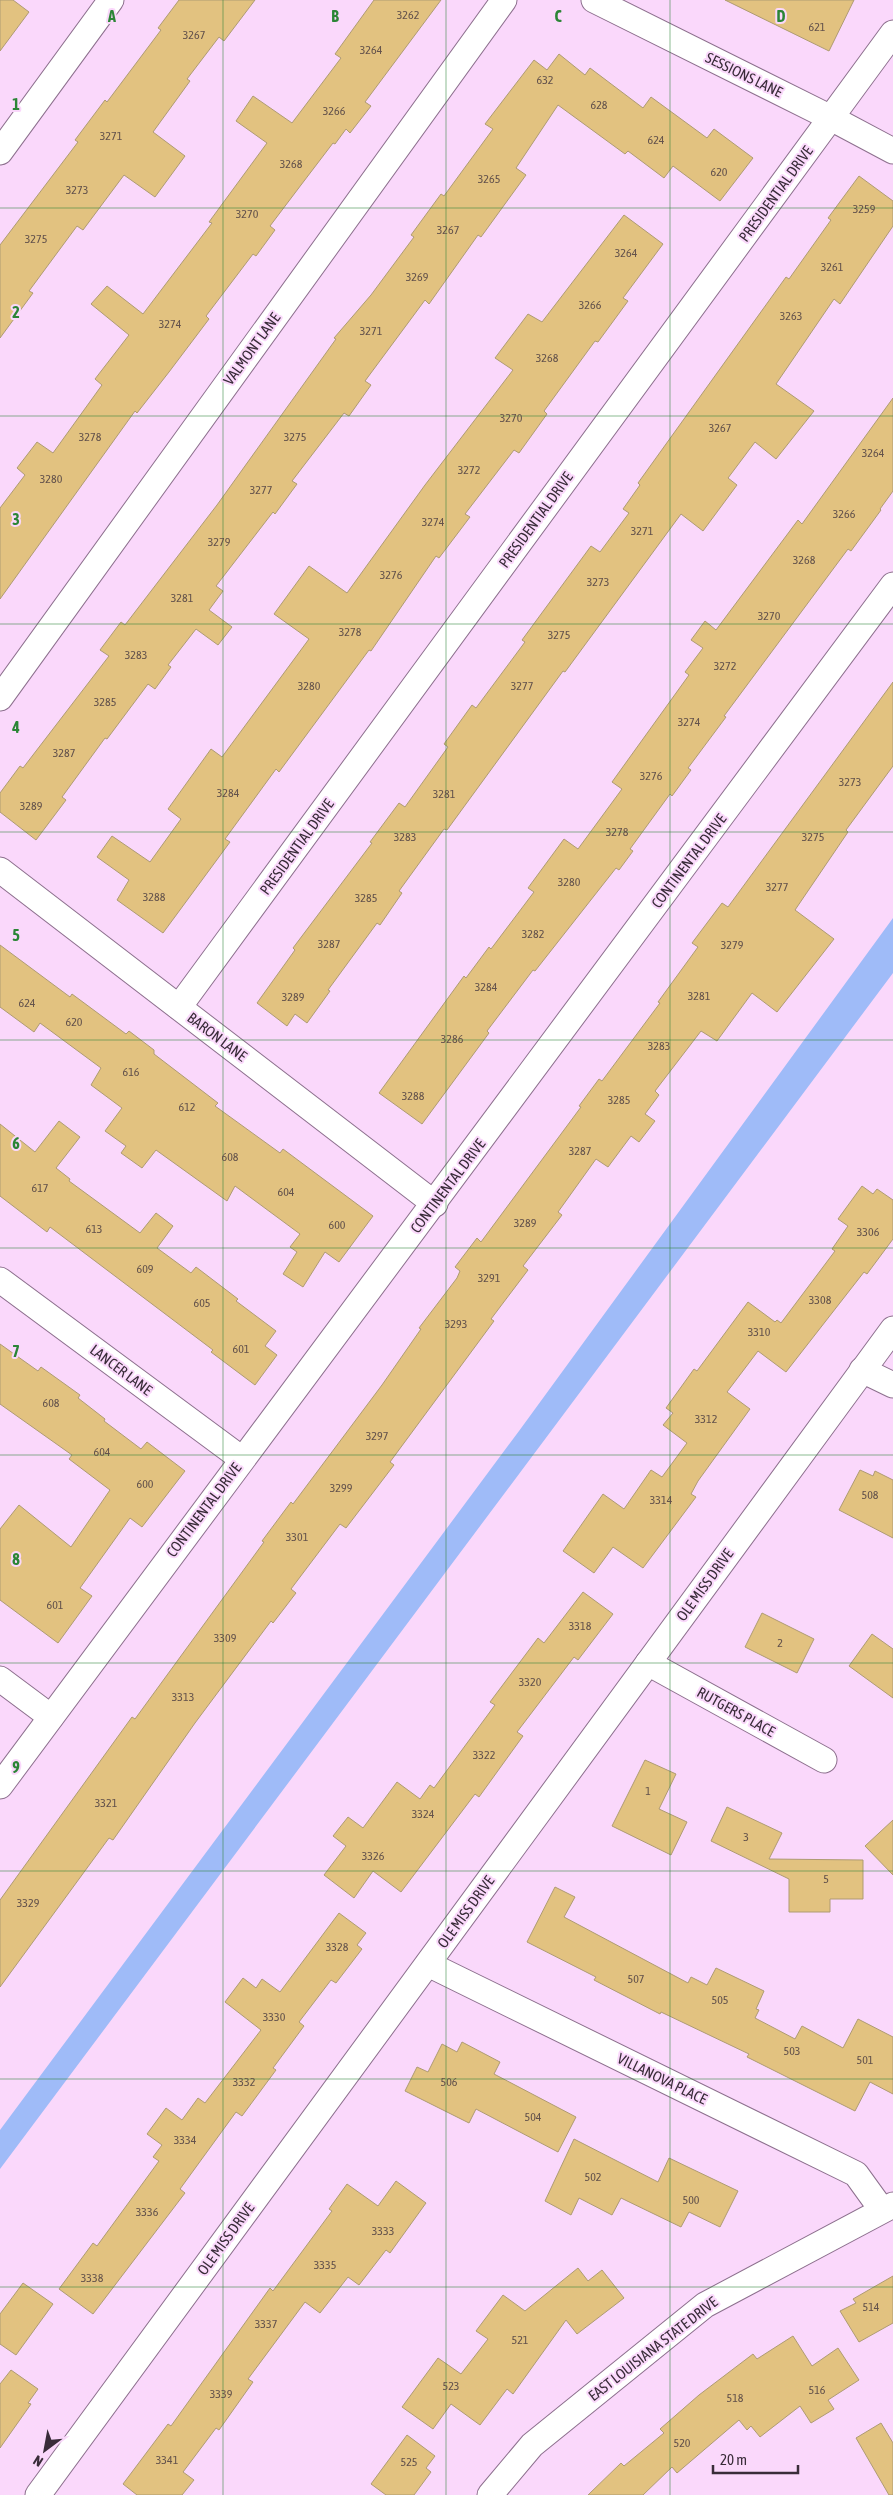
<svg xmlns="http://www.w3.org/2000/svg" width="893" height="2495" font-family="'Asap Condensed',sans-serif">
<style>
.water{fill:#9fbbf8}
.building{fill:#e2c280;stroke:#ae9b73}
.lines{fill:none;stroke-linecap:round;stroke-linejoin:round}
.street-casing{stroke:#8d708e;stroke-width:27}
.street{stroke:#fff;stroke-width:25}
.grid{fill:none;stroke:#2b8536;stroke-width:1;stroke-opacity:0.55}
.labels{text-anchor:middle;stroke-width:4;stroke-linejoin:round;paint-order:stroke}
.number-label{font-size:12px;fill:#63524b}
.street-label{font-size:15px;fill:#392c39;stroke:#fad8fb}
.grid-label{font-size:16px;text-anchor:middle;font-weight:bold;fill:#2b8536;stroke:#fad8fb;stroke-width:4;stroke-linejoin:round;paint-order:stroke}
</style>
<rect width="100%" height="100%" fill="#fad8fb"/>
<polygon class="water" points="893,918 893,973 0,2169 0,2130 519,1431"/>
<g class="building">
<polygon points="0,0 13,0 29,12 0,51"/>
<polygon points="179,0 255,0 224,41 219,37 187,79 190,81 153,132 185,156 155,197 124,175 83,230 77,226 29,291 33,293 0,338 0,245 78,142 75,140 105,100 107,102 161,30 158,28"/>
<polygon points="374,0 441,0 365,102 371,106 350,133 346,129 335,144 333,143 301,185 270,226 275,230 256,256 253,254 206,316 209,319 169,372 137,413 135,411 0,599 0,508 25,475 17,468 37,442 53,453 102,385 95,379 129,335 91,304 107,286 143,314 212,223 209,222 267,143 236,121 253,96 292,123 341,58 335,54"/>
<polygon points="725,0 854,0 829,51"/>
<polygon points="559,54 585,75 590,68 643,108 651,97 707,138 714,129 753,158 720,201 673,166 664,178 628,151 625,154 558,105 516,168 526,175 481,237 478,235 429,304 425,300 365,381 371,385 349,416 344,413 292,481 297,484 275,514 273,512 216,586 223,591 209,610 232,627 218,645 196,629 168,665 171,667 155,689 148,684 107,739 105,738 62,797 66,800 36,840 0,812 0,793 20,766 23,768 109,656 100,650 121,622 125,625 217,505 336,339 334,338 371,295 414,237 411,235 441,194 444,196 493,129 485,124 534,60 547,70"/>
<polygon points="859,176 893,201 893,226 840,304 834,299 776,384 814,411 776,459 755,442 728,478 737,485 703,531 681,514 565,672 563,671 447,830 444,829 399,891 402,893 380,925 377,923 328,990 330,991 307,1023 295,1014 287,1026 257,1003 295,950 293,948 372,843 370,842 399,803 405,807 448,747 444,744 472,705 476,708 525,642 522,640 591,546 600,552 629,513 623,509 640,485 638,483 786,277 789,279 831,220 828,218"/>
<polygon points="624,215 663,244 623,298 628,301 598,342 595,341 544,411 547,414 519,453 514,450 465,514 470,517 439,558 436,556 371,651 369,650 279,772 276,769 225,839 230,842 163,933 117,900 129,880 97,857 112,836 150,862 181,819 168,809 211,749 222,757 309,639 274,614 309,566 347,593 425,485 513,370 495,358 528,314 542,322"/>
<polygon points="893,398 893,491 880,509 881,510 851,551 848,549 724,716 726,717 688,768 691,770 672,796 670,794 630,849 633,851 619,870 616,868 535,971 533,970 487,1031 489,1033 422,1124 379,1093 464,976 466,978 489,947 491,949 534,892 528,888 564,839 578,849 622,789 612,782 689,675 685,672 703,648 691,640 705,621 716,630 798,520 802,524"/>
<polygon points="893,682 893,766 846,830 848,832 795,910 834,939 777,1012 752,993 717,1041 701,1031 655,1091 659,1095 645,1114 655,1121 639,1142 631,1136 608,1167 596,1159 558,1212 562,1215 523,1266 528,1270 491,1319 494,1321 390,1462 394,1465 346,1528 340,1524 291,1589 296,1593 273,1623 271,1621 195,1723 113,1840 109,1838 0,1987 0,1900 132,1717 135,1719 264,1542 262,1541 291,1502 293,1504 382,1385 421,1329 419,1328 457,1278 460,1271 455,1267 477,1238 481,1242 581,1107 579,1106 599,1079 602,1081 660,1003 658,1002 698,947 692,943 722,903 728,907"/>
<polygon points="0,945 70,997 72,994 126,1034 129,1031 154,1050 154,1054 218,1103 215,1106 280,1153 283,1149 373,1216 339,1262 325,1252 303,1287 283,1274 297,1252 290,1247 300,1234 235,1186 227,1201 156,1150 142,1168 121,1153 126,1146 105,1131 122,1108 91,1085 101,1068 40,1023 34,1032 0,1007"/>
<polygon points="59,1121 80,1137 56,1168 70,1179 69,1181 140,1233 156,1213 173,1226 157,1248 191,1273 196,1267 238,1299 236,1301 276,1331 265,1346 277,1355 255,1385 211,1352 213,1350 50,1227 47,1232 0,1196 0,1124 35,1152"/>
<polygon points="862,1186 873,1194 877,1189 893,1200 893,1239 867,1274 864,1272 786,1372 758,1351 727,1392 750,1409 698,1481 691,1494 696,1497 643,1568 613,1547 594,1573 563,1551 603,1494 624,1509 651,1470 662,1477 687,1443 663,1425 673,1413 666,1408 694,1369 697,1371 748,1302 775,1322 777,1320 781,1323 835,1251 832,1249 848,1226 838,1219"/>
<polygon points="0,1344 38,1371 41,1367 80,1395 78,1398 105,1419 104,1421 141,1449 147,1442 185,1471 142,1527 130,1518 80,1588 92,1596 58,1643 0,1600 0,1529 19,1505 71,1547 110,1490 69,1459 72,1455 0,1404"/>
<polygon points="860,1470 873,1476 875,1471 893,1480 893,1538 839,1510"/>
<polygon points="583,1592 613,1614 578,1660 574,1657 517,1732 523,1736 479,1797 475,1794 401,1892 373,1871 354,1898 324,1875 346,1846 333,1836 348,1817 363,1828 397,1782 420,1799 430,1785 434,1788 495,1705 490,1702 538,1638 544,1643"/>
<polygon points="762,1613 814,1639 797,1673 745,1647"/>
<polygon points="872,1634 893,1649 893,1698 849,1666"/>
<polygon points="645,1760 676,1774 659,1809 687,1822 671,1855 612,1826"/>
<polygon points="727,1807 782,1833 769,1859 863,1860 863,1899 830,1899 830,1912 789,1912 789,1879 711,1841"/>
<polygon points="893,1820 893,1875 865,1846"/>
<polygon points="555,1887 575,1897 564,1917 688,1983 691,1977 707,1985 716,1968 764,1991 756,2009 759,2010 755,2018 795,2039 802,2026 843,2048 858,2019 893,2037 893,2094 870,2082 855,2111 747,2057 749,2054 661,2012 660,2014 594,1980 596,1977 527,1942"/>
<polygon points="339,1913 366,1933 357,1945 362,1949 336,1983 331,1980 299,2022 304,2026 273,2068 276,2070 242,2116 236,2112 180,2189 185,2193 93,2314 59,2289 93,2243 97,2246 159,2161 153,2157 162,2145 147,2134 166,2108 182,2120 198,2098 205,2103 261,2030 225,2002 243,1978 256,1988 262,1979 280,1992"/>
<polygon points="462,2042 500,2062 494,2074 576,2117 558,2152 476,2109 469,2123 405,2091 417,2067 428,2072 442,2044 457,2052"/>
<polygon points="574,2139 658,2182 669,2158 738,2191 720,2227 689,2212 681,2227 621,2198 612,2215 579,2198 571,2215 545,2201"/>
<polygon points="396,2181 426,2203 390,2253 386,2250 359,2285 348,2277 320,2313 305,2302 248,2379 253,2382 219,2430 216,2428 183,2472 194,2480 182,2495 137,2495 123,2484 168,2424 171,2426 270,2288 273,2291 332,2211 329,2209 347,2184 378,2206"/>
<polygon points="578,2268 588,2281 602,2270 624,2298 577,2334 566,2320 513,2394 507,2389 480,2425 451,2404 433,2429 402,2407 438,2358 461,2374 488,2339 476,2331 503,2295 525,2311"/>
<polygon points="893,2276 893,2323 859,2342 840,2311 856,2303 853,2299"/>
<polygon points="23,2283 53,2304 16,2355 0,2344 0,2314"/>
<polygon points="793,2336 812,2366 838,2348 859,2380 828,2400 834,2409 811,2423 800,2406 760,2437 751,2426 747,2430 739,2420 677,2473 672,2467 643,2495 588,2495 621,2463 624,2466 664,2433 660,2429 699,2395 753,2354 757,2359"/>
<polygon points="11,2370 38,2389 28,2403 31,2404 0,2448 0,2384"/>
<polygon points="881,2423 893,2443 893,2495 889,2495 856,2438"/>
<polygon points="407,2435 435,2456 426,2468 431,2472 414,2495 386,2495 371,2484"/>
</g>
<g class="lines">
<g class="street-casing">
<g id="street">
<polyline points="594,0 831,118 893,151"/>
<polyline points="0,152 111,0"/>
<polyline points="0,698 504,0"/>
<polyline points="0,870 435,1204"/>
<polyline points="179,1007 893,33"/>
<polyline points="0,1280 242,1459"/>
<polyline points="862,1370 893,1385"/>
<polyline points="648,1663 824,1760"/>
<polyline points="0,1679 51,1717"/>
<polyline points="0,1786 893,585"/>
<polyline points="428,1964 856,2174 882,2210"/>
<polyline points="38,2495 893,1329"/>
<polyline points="490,2495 532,2445 705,2305 893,2205"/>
</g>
</g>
<use href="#street" class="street"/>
</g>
<path class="grid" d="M223 0V2495M446 0V2495M670 0V2495M0 208H893M0 416H893M0 624H893M0 832H893M0 1040H893M0 1248H893M0 1455H893M0 1663H893M0 1871H893M0 2079H893M0 2287H893"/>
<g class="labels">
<g class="number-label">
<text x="408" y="19">3262</text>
<text x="817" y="31">621</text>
<text x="194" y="39">3267</text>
<text x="371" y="54">3264</text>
<text x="545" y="84">632</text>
<text x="599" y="109">628</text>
<text x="334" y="115">3266</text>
<text x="111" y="140">3271</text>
<text x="656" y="144">624</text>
<text x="291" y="168">3268</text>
<text x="719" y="176">620</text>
<text x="489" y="183">3265</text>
<text x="77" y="194">3273</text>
<text x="864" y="213">3259</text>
<text x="247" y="218">3270</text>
<text x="448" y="234">3267</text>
<text x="36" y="243">3275</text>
<text x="626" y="257">3264</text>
<text x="832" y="271">3261</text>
<text x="417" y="281">3269</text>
<text x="590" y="309">3266</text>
<text x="791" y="320">3263</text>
<text x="170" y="328">3274</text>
<text x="371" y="335">3271</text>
<text x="547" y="362">3268</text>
<text x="511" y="422">3270</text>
<text x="720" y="432">3267</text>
<text x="90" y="441">3278</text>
<text x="295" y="441">3275</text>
<text x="873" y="457">3264</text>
<text x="469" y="474">3272</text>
<text x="51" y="483">3280</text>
<text x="261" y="494">3277</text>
<text x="844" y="518">3266</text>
<text x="433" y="526">3274</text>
<text x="642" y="535">3271</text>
<text x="219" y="546">3279</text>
<text x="804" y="564">3268</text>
<text x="391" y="579">3276</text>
<text x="598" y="586">3273</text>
<text x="182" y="602">3281</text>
<text x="769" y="620">3270</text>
<text x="350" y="636">3278</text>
<text x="559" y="639">3275</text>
<text x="136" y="659">3283</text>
<text x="725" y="670">3272</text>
<text x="309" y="690">3280</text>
<text x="522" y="690">3277</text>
<text x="105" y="706">3285</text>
<text x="689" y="726">3274</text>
<text x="64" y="757">3287</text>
<text x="651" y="780">3276</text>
<text x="850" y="786">3273</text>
<text x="228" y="797">3284</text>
<text x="444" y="798">3281</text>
<text x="31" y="810">3289</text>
<text x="617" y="836">3278</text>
<text x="405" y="841">3283</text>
<text x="813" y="841">3275</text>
<text x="569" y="886">3280</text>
<text x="777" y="891">3277</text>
<text x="154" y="901">3288</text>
<text x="366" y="902">3285</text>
<text x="533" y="938">3282</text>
<text x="329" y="948">3287</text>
<text x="732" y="949">3279</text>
<text x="486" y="991">3284</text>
<text x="699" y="1000">3281</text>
<text x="293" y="1001">3289</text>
<text x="27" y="1007">624</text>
<text x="74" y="1026">620</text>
<text x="452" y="1043">3286</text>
<text x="659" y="1050">3283</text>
<text x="131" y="1076">616</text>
<text x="413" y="1100">3288</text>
<text x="619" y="1104">3285</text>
<text x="187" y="1111">612</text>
<text x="580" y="1155">3287</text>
<text x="230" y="1161">608</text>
<text x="40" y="1192">617</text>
<text x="286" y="1196">604</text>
<text x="525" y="1227">3289</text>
<text x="337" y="1229">600</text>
<text x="94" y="1233">613</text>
<text x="868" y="1236">3306</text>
<text x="145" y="1273">609</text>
<text x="489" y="1282">3291</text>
<text x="820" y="1304">3308</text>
<text x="202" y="1307">605</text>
<text x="456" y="1328">3293</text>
<text x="759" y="1336">3310</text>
<text x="241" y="1353">601</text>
<text x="51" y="1407">608</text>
<text x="706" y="1423">3312</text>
<text x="377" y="1440">3297</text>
<text x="102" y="1456">604</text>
<text x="145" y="1488">600</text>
<text x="341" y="1492">3299</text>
<text x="870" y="1499">508</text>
<text x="661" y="1504">3314</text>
<text x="297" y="1541">3301</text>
<text x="55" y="1609">601</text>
<text x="580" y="1630">3318</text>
<text x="225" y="1642">3309</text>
<text x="780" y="1647">2</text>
<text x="530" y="1686">3320</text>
<text x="183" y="1701">3313</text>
<text x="484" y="1759">3322</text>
<text x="648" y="1795">1</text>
<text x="106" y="1807">3321</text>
<text x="423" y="1818">3324</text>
<text x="746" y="1841">3</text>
<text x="373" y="1860">3326</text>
<text x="826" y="1883">5</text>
<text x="28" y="1907">3329</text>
<text x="337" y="1951">3328</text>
<text x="636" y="1983">507</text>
<text x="720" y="2004">505</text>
<text x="274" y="2021">3330</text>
<text x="792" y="2055">503</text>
<text x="865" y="2064">501</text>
<text x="244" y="2086">3332</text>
<text x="449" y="2086">506</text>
<text x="533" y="2121">504</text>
<text x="185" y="2144">3334</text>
<text x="593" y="2181">502</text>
<text x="691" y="2204">500</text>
<text x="147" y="2216">3336</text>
<text x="383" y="2235">3333</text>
<text x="325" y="2269">3335</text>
<text x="92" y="2282">3338</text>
<text x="871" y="2311">514</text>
<text x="266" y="2328">3337</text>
<text x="520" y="2344">521</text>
<text x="451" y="2390">523</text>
<text x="817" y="2394">516</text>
<text x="221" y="2398">3339</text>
<text x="735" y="2402">518</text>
<text x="682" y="2447">520</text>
<text x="167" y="2464">3341</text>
<text x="409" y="2466">525</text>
</g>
<g class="street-label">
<text transform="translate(744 75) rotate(26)" y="5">SESSIONS LANE</text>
<text transform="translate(776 194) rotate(-54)" y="5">PRESIDENTIAL DRIVE</text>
<text transform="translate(252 349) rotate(-54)" y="5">VALMONT LANE</text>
<text transform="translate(536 520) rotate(-54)" y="5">PRESIDENTIAL DRIVE</text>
<text transform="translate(297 847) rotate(-54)" y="5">PRESIDENTIAL DRIVE</text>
<text transform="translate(689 861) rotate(-53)" y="5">CONTINENTAL DRIVE</text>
<text transform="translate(217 1037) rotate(37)" y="5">BARON LANE</text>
<text transform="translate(448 1186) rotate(-53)" y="5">CONTINENTAL DRIVE</text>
<text transform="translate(121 1370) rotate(37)" y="5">LANCER LANE</text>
<text transform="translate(204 1510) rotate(-53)" y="5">CONTINENTAL DRIVE</text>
<text transform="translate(705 1585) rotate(-54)" y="5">OLE MISS DRIVE</text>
<text transform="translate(736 1712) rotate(29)" y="5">RUTGERS PLACE</text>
<text transform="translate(466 1912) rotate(-54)" y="5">OLE MISS DRIVE</text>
<text transform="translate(662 2079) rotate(26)" y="5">VILLANOVA PLACE</text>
<text transform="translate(226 2239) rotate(-54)" y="5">OLE MISS DRIVE</text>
<text transform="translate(653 2349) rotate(-38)" y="5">EAST LOUISIANA STATE DRIVE</text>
</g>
</g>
<g class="grid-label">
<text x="112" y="22">A</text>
<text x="335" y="22">B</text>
<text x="558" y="22">C</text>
<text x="781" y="22">D</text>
<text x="16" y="110">1</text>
<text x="16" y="318">2</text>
<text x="16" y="525">3</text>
<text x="16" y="733">4</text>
<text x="16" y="941">5</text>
<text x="16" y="1149">6</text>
<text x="16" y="1357">7</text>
<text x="16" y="1565">8</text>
<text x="16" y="1773">9</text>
</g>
<g transform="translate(45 2450) rotate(212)" stroke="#fad8fb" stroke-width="4" paint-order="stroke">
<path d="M0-4L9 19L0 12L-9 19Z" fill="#392c39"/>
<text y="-8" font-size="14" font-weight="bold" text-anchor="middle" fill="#392c39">N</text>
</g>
<path d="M713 2465v8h85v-8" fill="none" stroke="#392c39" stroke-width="2.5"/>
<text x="720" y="2465" font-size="15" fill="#392c39" stroke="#fad8fb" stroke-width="4" paint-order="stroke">20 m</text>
</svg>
